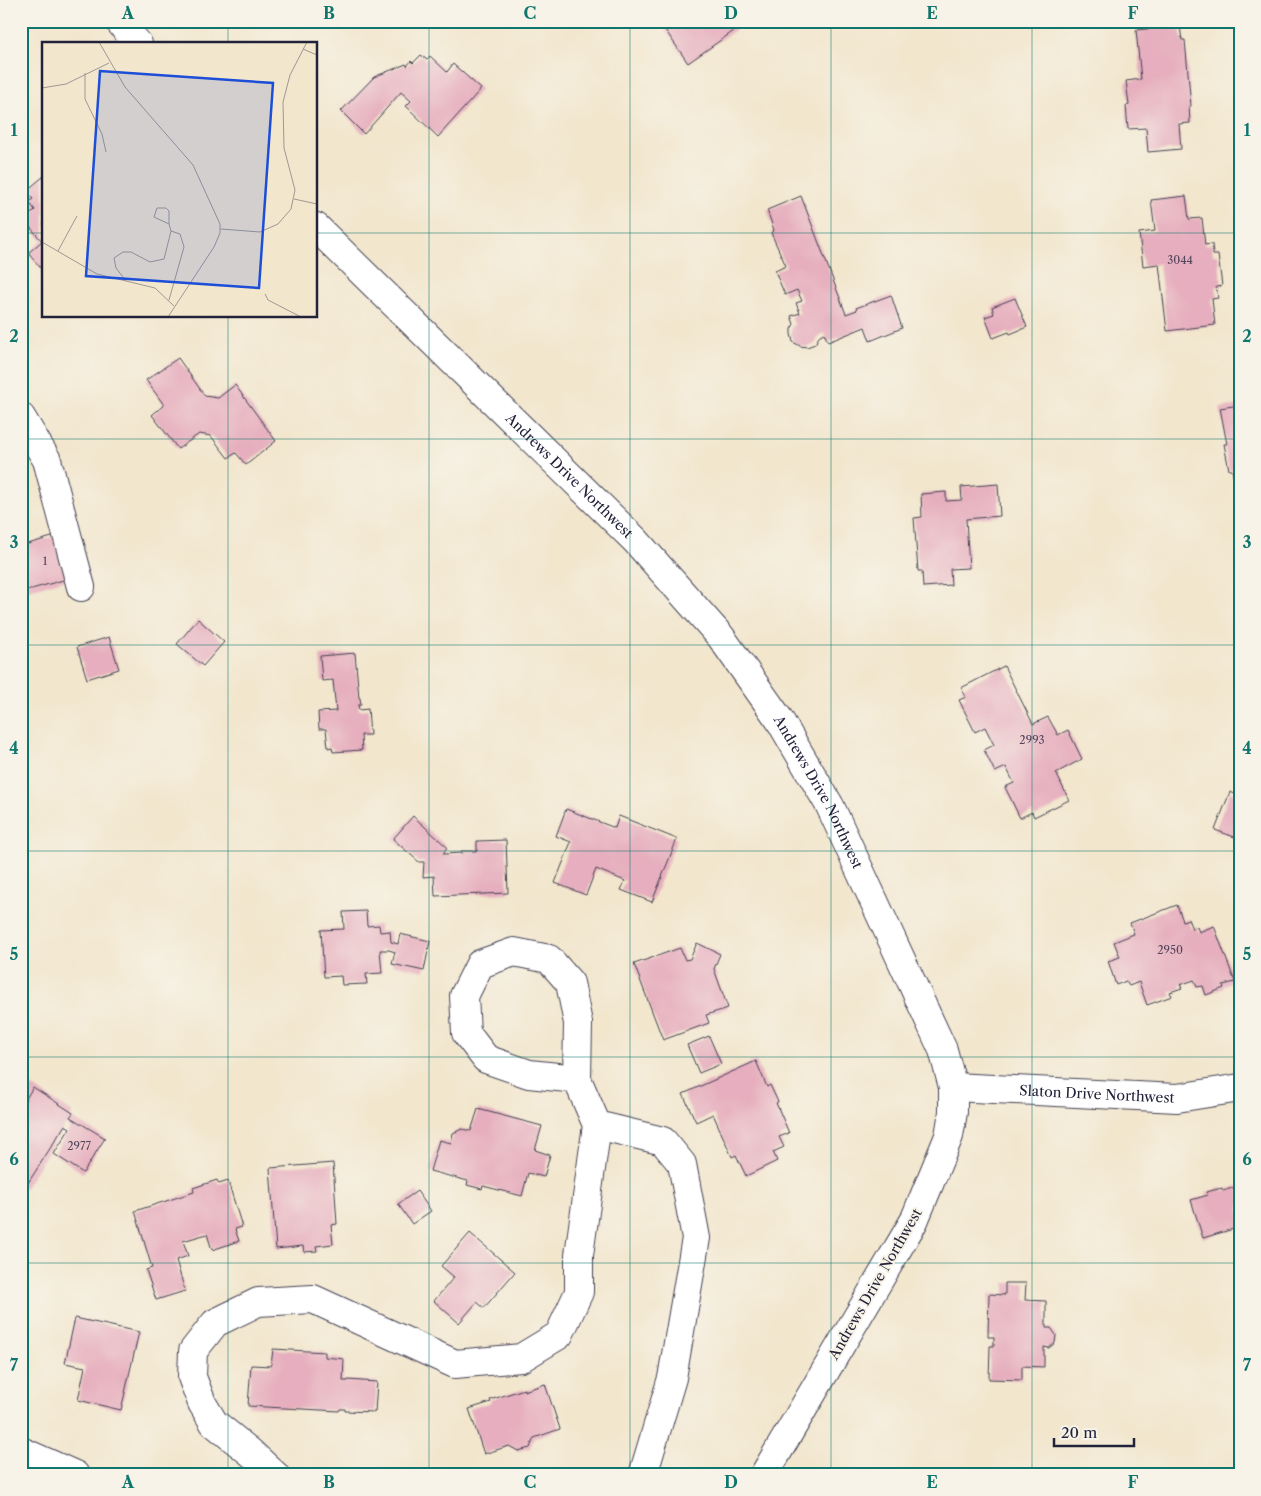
<svg xmlns="http://www.w3.org/2000/svg" width="1261" height="1496" font-family="'Libre Caslon Text',serif">
<style>
.building{fill:#e6aebe}
.lines{fill:none;stroke-linecap:round;stroke-linejoin:round}
.minor-casing{stroke:#413f51;stroke-width:30}
.minor{stroke:#fff;stroke-width:28}
.grid{fill:none;stroke:#0f766e;stroke-width:1;stroke-opacity:0.55}
.labels{text-anchor:middle;stroke-width:4;stroke-linejoin:round;paint-order:stroke}
.number-label{font-size:11px;fill:#53455c}
.street-label{font-size:14px;fill:#22223b;stroke:#f7f3e8}
.inset-road{fill:none;stroke:#9f9893;stroke-width:1}
.view{fill:#1d4ed8;fill-opacity:0.15;stroke:#1d4ed8;stroke-width:2.5}
.inset-edge{fill:none;stroke:#22223b;stroke-width:2.5}
.neatline{fill:none;stroke:#0f766e;stroke-width:2}
.grid-label{font-size:16px;text-anchor:middle;font-weight:bold;fill:#0f766e}
</style>
<rect width="100%" height="100%" fill="#f7f3e8"/>
<filter id="ink" filterUnits="userSpaceOnUse"><feTurbulence type="fractalNoise" baseFrequency=".02" numOctaves="2"/><feDisplacementMap in="SourceGraphic" scale="10" xChannelSelector="R" yChannelSelector="G"/><feConvolveMatrix kernelMatrix="1 2 1 2 8 2 1 2 1" color-interpolation-filters="sRGB"/></filter>
<filter id="wash" filterUnits="userSpaceOnUse"><feTurbulence type="fractalNoise" baseFrequency=".0096" numOctaves="4" result="noise"/><feDisplacementMap in="SourceGraphic" scale="20" xChannelSelector="R" yChannelSelector="G"/><feGaussianBlur stdDeviation="1.12" result="paint"/><feColorMatrix in="noise" values="0 0 0 0 0 0 0 0 0 0 0 0 0 0 0 0 0 1.4 0 .05"/><feComposite in="paint" operator="in"/></filter>
<g filter="url(#wash)">
<rect width="100%" height="100%" fill="#f2e6cd"/>
<g id="blocks">
<g class="building">
<polygon points="659,21 734,21 738,28 688,63"/>
<polygon points="1180,26 1182,40 1185,40 1191,106 1189,106 1190,123 1179,124 1181,149 1148,152 1146,128 1128,129 1126,106 1129,105 1126,81 1141,79 1136,30"/>
<polygon points="421,55 427,60 430,56 447,72 453,64 481,89 438,137 406,106 411,101 401,92 364,134 341,111 374,77 406,64 407,66 411,61 413,63"/>
<polygon points="44,176 44,272 28,253 42,241 24,220 35,210 29,202 33,199 26,191"/>
<polygon points="801,196 846,314 857,310 856,308 891,295 902,328 870,341 865,327 828,342 824,333 820,335 815,344 807,347 800,346 793,342 791,334 791,329 794,324 791,316 800,313 796,303 802,301 797,290 785,295 775,271 786,266 771,233 774,230 767,210"/>
<polygon points="1186,196 1189,219 1202,218 1205,245 1212,244 1213,255 1218,255 1222,286 1216,287 1218,298 1212,299 1215,325 1167,331 1159,264 1143,266 1139,233 1155,231 1151,200"/>
<polygon points="1015,298 1027,327 1010,334 1009,332 993,338 985,317 994,314 992,307"/>
<polygon points="178,358 205,396 218,398 235,385 276,441 246,465 236,453 228,458 211,436 199,434 178,449 152,415 164,405 146,380"/>
<polygon points="1240,405 1240,506 1239,506 1232,470 1229,470 1224,444 1227,444 1220,408"/>
<polygon points="998,484 1000,516 966,519 969,568 950,569 951,585 923,587 922,571 918,571 914,518 922,517 921,494 946,492 946,501 962,500 961,487"/>
<polygon points="62,534 74,577 21,592 21,546"/>
<polygon points="198,619 224,642 203,666 177,644"/>
<polygon points="109,637 119,669 87,679 77,647"/>
<polygon points="355,653 359,698 360,698 361,705 358,705 359,710 368,709 370,735 361,735 362,750 333,752 332,747 328,748 326,729 319,729 318,712 336,711 333,680 322,681 320,656"/>
<polygon points="1004,666 1033,724 1048,717 1058,735 1068,730 1082,759 1056,773 1069,800 1034,817 1032,812 1020,818 1005,787 1014,783 1006,767 995,772 984,750 994,745 985,727 975,732 959,700 966,697 961,688"/>
<polygon points="1230,792 1240,796 1240,839 1215,830"/>
<polygon points="566,809 615,828 619,816 677,839 652,902 621,890 625,881 596,869 586,895 555,883 571,842 556,836"/>
<polygon points="413,816 447,847 443,854 462,853 461,851 477,851 477,841 506,840 508,893 435,896 434,876 423,877 424,862 419,862 393,839"/>
<polygon points="1177,905 1183,921 1188,919 1192,929 1197,927 1199,932 1214,926 1235,982 1223,985 1224,988 1206,995 1203,986 1197,987 1194,980 1180,985 1182,988 1170,992 1172,996 1147,1005 1139,982 1129,986 1126,981 1116,985 1108,961 1120,957 1114,942 1134,934 1130,923"/>
<polygon points="366,911 367,926 379,925 380,932 390,931 391,942 398,944 400,934 430,941 424,971 392,964 395,952 389,950 380,950 382,973 366,974 367,984 342,985 341,976 324,977 321,930 344,929 343,912"/>
<polygon points="697,943 720,954 714,969 728,1008 706,1015 709,1023 663,1040 634,964 680,948 685,960 690,959"/>
<polygon points="709,1036 721,1064 699,1073 687,1045"/>
<polygon points="756,1061 767,1087 770,1085 778,1102 776,1103 789,1133 779,1137 784,1147 773,1152 777,1161 746,1176 736,1155 732,1157 713,1114 696,1122 683,1094"/>
<polygon points="33,1087 73,1113 70,1117 105,1138 83,1173 54,1154 70,1128 65,1125 21,1194 21,1100 24,1102"/>
<polygon points="478,1109 542,1126 535,1150 550,1155 544,1177 528,1173 522,1196 483,1186 482,1189 467,1185 468,1181 430,1171 439,1140 451,1143 453,1133 462,1129 471,1131"/>
<polygon points="333,1163 337,1224 331,1225 333,1244 316,1246 317,1251 304,1252 303,1246 276,1249 270,1168"/>
<polygon points="217,1180 219,1184 228,1181 242,1227 235,1229 239,1241 212,1250 207,1234 183,1241 188,1256 176,1260 185,1291 156,1300 146,1270 152,1268 135,1211 194,1192 193,1188"/>
<polygon points="1238,1186 1240,1192 1240,1227 1203,1238 1191,1200 1208,1195 1206,1192 1222,1188 1223,1191"/>
<polygon points="417,1191 431,1211 412,1224 398,1204"/>
<polygon points="470,1233 515,1272 484,1308 477,1302 459,1323 434,1301 454,1277 441,1266"/>
<polygon points="1005,1283 1026,1283 1025,1300 1046,1301 1046,1328 1051,1328 1056,1335 1055,1343 1049,1348 1044,1347 1044,1367 1022,1366 1022,1380 989,1379 990,1346 994,1346 994,1337 988,1337 989,1294 1005,1295"/>
<polygon points="75,1318 139,1332 121,1410 78,1400 85,1367 65,1363"/>
<polygon points="273,1349 325,1352 325,1357 344,1359 343,1381 348,1381 348,1380 377,1382 375,1412 345,1411 345,1409 340,1409 339,1411 248,1406 251,1365 271,1366"/>
<polygon points="545,1384 560,1429 534,1438 530,1448 518,1451 509,1446 484,1454 469,1409 491,1402 490,1400 524,1389 524,1391"/>
</g>
</g>
</g>
<g filter="url(#ink)">
<use href="#blocks" fill-opacity="0" stroke="#413f51" stroke-width="1"/>
<g class="lines">
<g class="minor-casing">
<g id="minor">
<polyline points="119,21 138,44"/>
<path id="s1" d="M316 227 636 541 721 637 779 719 830 806 943 1050 953 1087V1112L949 1136 914 1221 764 1475"/>
<polyline points="21,417 47,460 81,587"/>
<path id="s2" d="M953 1087 1177 1098 1240 1088"/>
<polyline points="597,1125 663,1141 682,1164 696,1238 672,1378 643,1475"/>
<polyline points="21,1451 75,1475"/>
<polyline points="275,1475 250,1452 214,1423 202,1403 192,1377 193,1351 215,1323 258,1302 313,1299 455,1364 521,1358 559,1335 579,1292 579,1255 597,1125 577,1079 529,1074 486,1059 466,1033 464,996 480,964 514,952 549,959 570,983 578,1023 577,1079"/>
</g>
</g>
<use href="#minor" class="minor"/>
</g>
</g>
<path class="grid" d="M228 21V44M429 21V1475M630 21V1475M831 21V1475M1032 21V1475M21 233H44M316 233H1240M228 316V1475M21 439H1240M21 645H1240M21 851H1240M21 1057H1240M21 1263H1240"/>
<g class="labels">
<g class="number-label">
<text x="1180" y="264">3044</text>
<text x="45" y="565">1</text>
<text x="1032" y="744">2993</text>
<text x="1170" y="954">2950</text>
<text x="79" y="1150">2977</text>
</g>
<g class="street-label">
<text dy="5" stroke="none"><textPath href="#s1" startOffset="355">Andrews Drive Northwest</textPath></text>
<text dy="5" stroke="none"><textPath href="#s1" startOffset="760">Andrews Drive Northwest</textPath></text>
<text dy="5" stroke="none"><textPath href="#s2" startOffset="144">Slaton Drive Northwest</textPath></text>
<text transform="translate(875 1284) rotate(-60)" y="5">Andrews Drive Northwest</text>
</g>
</g>
<g transform="translate(42 42)">
<rect width="275" height="275" fill="#f2e6cd"/>
<path class="inset-road" d="M57 0 83 45 151 123 178 182V191L172 205 126 275M261 7 275 13M43 31V57L60 92 64 110M0 46 24 42 67 21M252 157 275 162M179 187 218 190 236 182 249 167 253 148 242 106 241 60 248 33 265 0M0 200 55 232 113 246 132 264M16 209 35 174M84 239 74 226 72 216 81 210H89L108 220 122 217 129 189 127 182 112 175 115 166H124L127 169V182M223 252 226 258 259 275M127 258 142 205 138 192 129 189"/>
<path class="view" d="M58 29 231 41 217 246 44 234Z"/>
<rect width="275" height="275" class="inset-edge"/>
</g>
<rect width="1261" height="1496" fill="none" stroke="#f7f3e8" stroke-width="55"/>
<path d="M1054 1438v8h80v-8" fill="none" stroke="#22223b" stroke-width="2.5"/>
<text x="1061" y="1438" font-size="15" fill="#22223b" stroke="#f7f3e8" stroke-width="4" paint-order="stroke">20 m</text>
<rect x="28" y="28" width="1206" height="1440" class="neatline"/>
<g class="grid-label">
<text x="128" y="19">A</text>
<text x="329" y="19">B</text>
<text x="530" y="19">C</text>
<text x="731" y="19">D</text>
<text x="932" y="19">E</text>
<text x="1133" y="19">F</text>
<text x="14" y="136">1</text>
<text x="1247" y="136">1</text>
<text x="14" y="342">2</text>
<text x="1247" y="342">2</text>
<text x="14" y="548">3</text>
<text x="1247" y="548">3</text>
<text x="14" y="754">4</text>
<text x="1247" y="754">4</text>
<text x="14" y="960">5</text>
<text x="1247" y="960">5</text>
<text x="14" y="1165">6</text>
<text x="1247" y="1165">6</text>
<text x="14" y="1371">7</text>
<text x="1247" y="1371">7</text>
<text x="128" y="1488">A</text>
<text x="329" y="1488">B</text>
<text x="530" y="1488">C</text>
<text x="731" y="1488">D</text>
<text x="932" y="1488">E</text>
<text x="1133" y="1488">F</text>
</g>
</svg>
